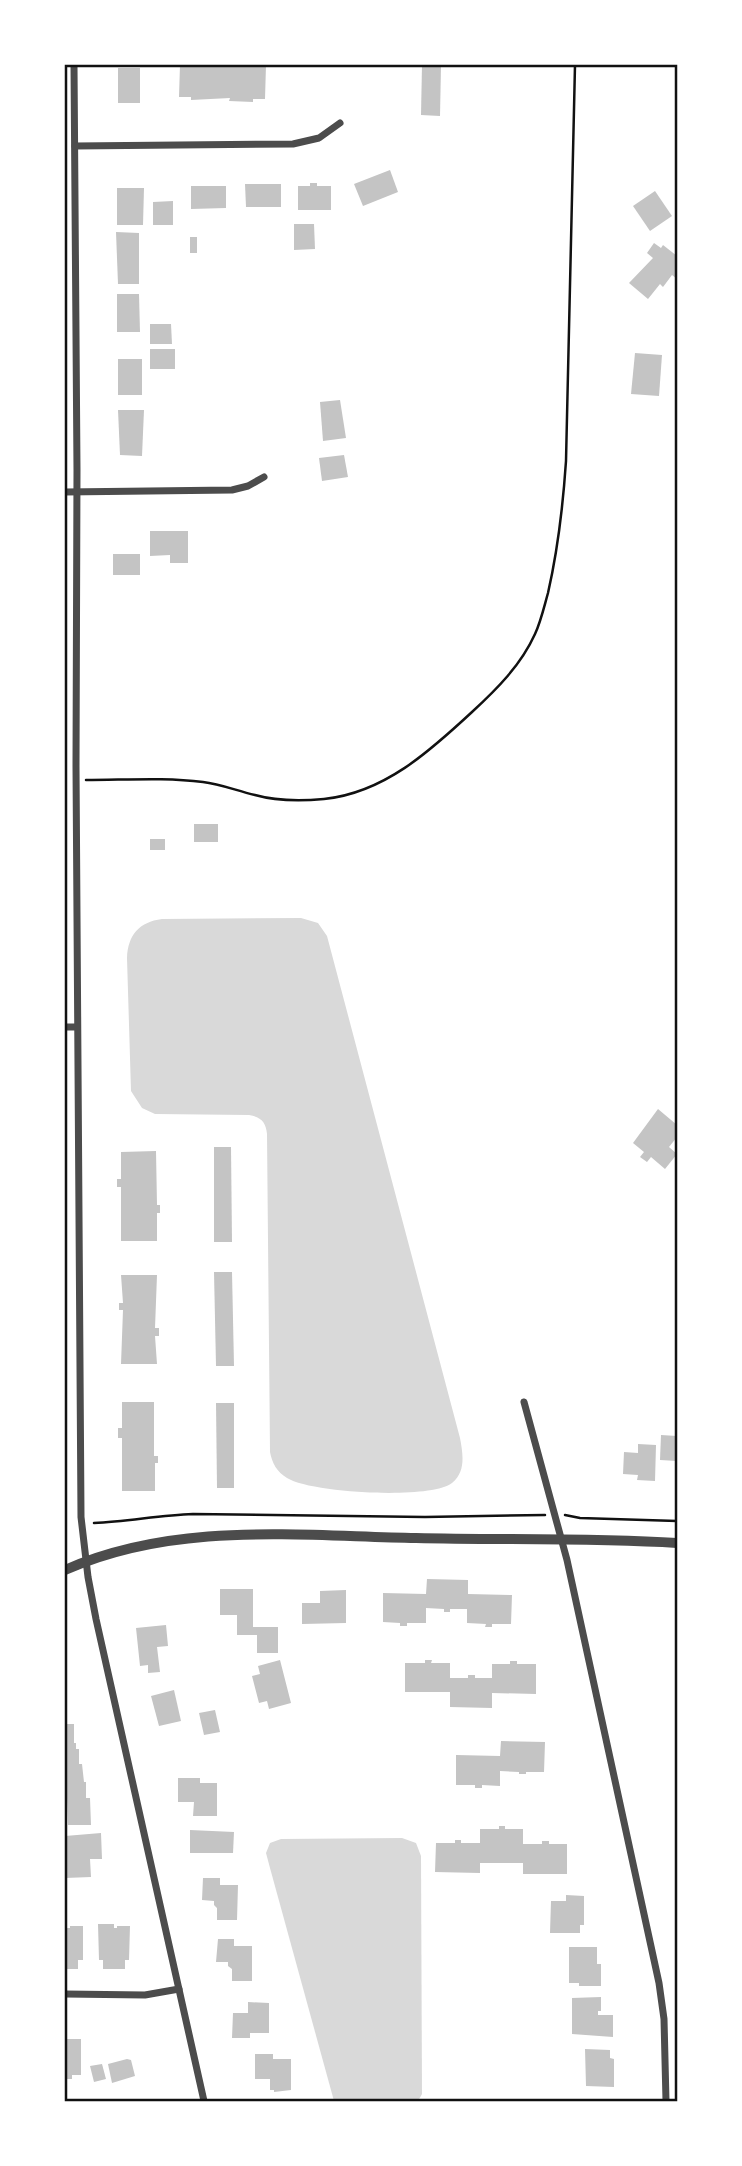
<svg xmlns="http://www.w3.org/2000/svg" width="742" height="2166" font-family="Jost,sans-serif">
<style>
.water{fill:#d9d9d9}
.building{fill:#c4c4c4}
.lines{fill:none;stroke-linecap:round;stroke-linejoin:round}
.path{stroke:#111;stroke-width:2.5}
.minor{stroke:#4c4c4c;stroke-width:7}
.tertiary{stroke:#4c4c4c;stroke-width:10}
.neatline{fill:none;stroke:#111;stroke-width:2.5}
</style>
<rect width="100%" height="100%" fill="#fff"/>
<g class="water">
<path d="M301 918 318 923 327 936 460 1438C463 1454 466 1472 452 1483 430 1500 311 1493 287 1478 277 1472 272 1463 270 1452L267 1134C266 1122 261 1117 249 1115L155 1114 142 1108 131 1091 127 958C128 935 139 922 162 919Z"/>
<polygon points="402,1838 416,1843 421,1856 422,2094 418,2101 334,2101 270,1868 266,1853 270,1843 281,1839"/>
</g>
<g class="building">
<polygon points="180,65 266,65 265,99 253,99 253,102 229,101 230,98 191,100 191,97 179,97"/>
<polygon points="422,65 441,65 440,116 421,115"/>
<rect x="118" y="68" width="22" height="35"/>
<polygon points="390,170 398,192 363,206 354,184"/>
<polygon points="310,183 317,183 317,186 331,186 331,210 298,210 298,186 310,186"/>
<polygon points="245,184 281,184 281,207 246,207"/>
<polygon points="191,186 226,186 226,208 191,209"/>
<polygon points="117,188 144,188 143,225 117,225"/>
<polygon points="655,191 672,216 650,231 633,206"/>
<polygon points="173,201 173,225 153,225 153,202"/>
<polygon points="294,224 314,224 315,249 294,250"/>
<polygon points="116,232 139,233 139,284 118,284"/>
<rect x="190" y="237" width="7" height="16"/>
<polygon points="654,243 661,248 663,245 677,256 677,279 672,275 663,287 660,284 648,299 629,283 653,258 647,253"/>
<polygon points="117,294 139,294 140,332 117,332"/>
<polygon points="150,324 171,324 172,344 150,344"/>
<rect x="150" y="349" width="25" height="20"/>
<polygon points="635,353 662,355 659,396 631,394"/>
<rect x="118" y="359" width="24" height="36"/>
<polygon points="340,400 346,438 323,441 320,402"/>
<polygon points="118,410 144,410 142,456 120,455"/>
<polygon points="344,455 348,477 322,481 319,458"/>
<polygon points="150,531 188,531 188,563 170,563 170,555 150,556"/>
<rect x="113" y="554" width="27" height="21"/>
<rect x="194" y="824" width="24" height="18"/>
<rect x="150" y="839" width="15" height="11"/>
<polygon points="658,1109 677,1125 677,1137 669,1147 677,1154 665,1169 651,1157 647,1162 640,1157 644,1152 633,1143"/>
<polygon points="214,1147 231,1147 232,1242 214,1242"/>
<polygon points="156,1151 157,1205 160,1205 160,1213 157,1213 157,1241 121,1241 121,1187 117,1187 117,1179 121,1179 121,1152"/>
<polygon points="214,1272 232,1272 234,1366 216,1366"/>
<polygon points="121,1275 157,1275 155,1328 159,1328 159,1336 155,1336 157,1364 121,1364 123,1310 119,1310 119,1303 123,1303"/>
<rect x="675" y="1371" width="2" height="20"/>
<polygon points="122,1402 154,1402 154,1456 158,1456 158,1463 155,1463 155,1491 122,1491 122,1438 118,1438 118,1428 122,1428"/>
<polygon points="216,1403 234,1403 234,1488 217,1488"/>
<polygon points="661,1435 677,1436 677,1461 660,1460"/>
<polygon points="638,1444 656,1445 655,1481 637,1480 638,1475 623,1474 624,1452 638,1453"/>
<polygon points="427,1579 468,1580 468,1594 512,1595 511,1624 492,1624 492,1627 485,1627 486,1624 467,1623 467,1609 450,1609 450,1612 444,1612 444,1609 426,1608 426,1623 407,1623 407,1626 400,1626 400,1623 383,1622 383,1593 426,1594"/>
<polygon points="220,1589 253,1589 253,1627 278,1627 278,1653 257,1653 257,1635 237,1635 237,1615 220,1615"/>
<polygon points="346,1590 346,1623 302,1624 302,1603 320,1603 320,1591"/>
<polygon points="166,1625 168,1646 157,1647 160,1672 148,1673 148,1665 140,1666 136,1628"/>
<polygon points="280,1660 291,1703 269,1709 267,1701 259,1703 252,1676 260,1674 258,1666"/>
<polygon points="425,1660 432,1660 431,1663 450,1663 450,1678 468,1678 468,1675 475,1675 475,1678 492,1678 492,1664 510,1664 510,1661 517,1661 517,1664 536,1664 536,1694 492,1693 492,1708 450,1707 450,1692 405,1692 405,1663 425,1663"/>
<polygon points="174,1690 181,1721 159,1726 151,1696"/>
<polygon points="215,1710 220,1732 204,1735 199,1713"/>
<polygon points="65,1724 74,1724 74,1743 76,1743 76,1749 79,1749 79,1764 82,1764 84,1782 86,1782 86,1798 90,1798 91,1825 68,1825 67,1798 65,1798 67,1773 65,1773"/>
<polygon points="501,1741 545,1742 544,1772 526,1772 526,1774 519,1774 519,1772 500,1771 500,1786 482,1785 482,1788 475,1788 475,1785 456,1785 456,1755 500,1756"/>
<polygon points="178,1778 200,1778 200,1783 217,1783 217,1816 193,1816 194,1802 178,1802"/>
<polygon points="499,1826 505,1826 505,1829 523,1829 523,1844 542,1844 542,1841 549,1841 549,1844 567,1844 567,1874 523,1874 523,1863 480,1863 480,1873 435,1872 436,1843 455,1843 455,1840 461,1840 461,1843 480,1843 480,1829 499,1829"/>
<polygon points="190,1830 234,1832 233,1853 190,1853"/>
<polygon points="101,1833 102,1859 90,1859 91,1877 65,1878 65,1836"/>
<polygon points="203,1878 220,1878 220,1885 238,1885 237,1920 217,1920 217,1908 214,1905 214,1901 202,1900"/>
<polygon points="566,1895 584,1896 584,1925 580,1925 580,1933 550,1933 551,1901 566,1901"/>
<polygon points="98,1924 114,1924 114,1928 117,1928 117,1926 130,1926 129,1960 125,1960 125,1969 103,1969 103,1960 99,1960"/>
<polygon points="70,1926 83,1926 83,1960 78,1960 78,1969 65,1969 65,1928 70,1928"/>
<polygon points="218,1939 234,1939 234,1946 252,1946 252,1981 232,1981 232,1969 228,1966 228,1962 216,1962"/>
<polygon points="569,1947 597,1947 597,1964 601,1964 601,1986 579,1986 579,1983 569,1983"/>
<polygon points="601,1997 601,2011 598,2011 598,2015 613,2015 613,2037 572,2034 572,1998"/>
<polygon points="248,2002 269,2003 269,2033 250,2033 250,2038 232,2038 233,2013 248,2013"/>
<polygon points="65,2039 81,2039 81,2075 72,2075 72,2079 65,2079"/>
<polygon points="585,2049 610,2050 610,2058 614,2059 614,2087 586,2086"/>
<polygon points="255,2054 273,2054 273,2059 291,2059 291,2090 274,2092 274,2090 270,2090 270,2079 255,2079"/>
<polygon points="127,2059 131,2060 135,2076 112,2083 108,2064"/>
<polygon points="102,2064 106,2079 94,2082 90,2066"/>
</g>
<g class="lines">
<g class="path">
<path d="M86 780C125 780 165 777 203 782 221 784 237 791 255 795 276 801 301 801 324 799 384 793 430 751 472 712 497 689 521 665 535 634 541 621 544 607 548 593 558 549 563 506 566 461L575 65"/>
<polyline points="565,1515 580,1518 677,1521"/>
<path d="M94 1523C127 1522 159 1515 193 1514L425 1517 545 1515"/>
</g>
<g class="minor">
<polyline points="74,65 77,470 76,766 81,1517 88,1577 96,1619 204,2101"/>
<polyline points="75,146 293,144 319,138 340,123"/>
<polyline points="65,492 232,490 248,486 264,477"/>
<polyline points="65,1027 77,1027"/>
<polyline points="524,1402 567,1560 659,1983 664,2019 666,2101"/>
<polyline points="65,1994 145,1995 179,1989"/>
</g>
<path class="tertiary" d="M65 1570C176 1521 298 1536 416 1538 503 1540 591 1538 677 1543"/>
</g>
<rect width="742" height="2166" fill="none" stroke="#ffffff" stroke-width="133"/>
<rect x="66" y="66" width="610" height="2034" class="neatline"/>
</svg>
